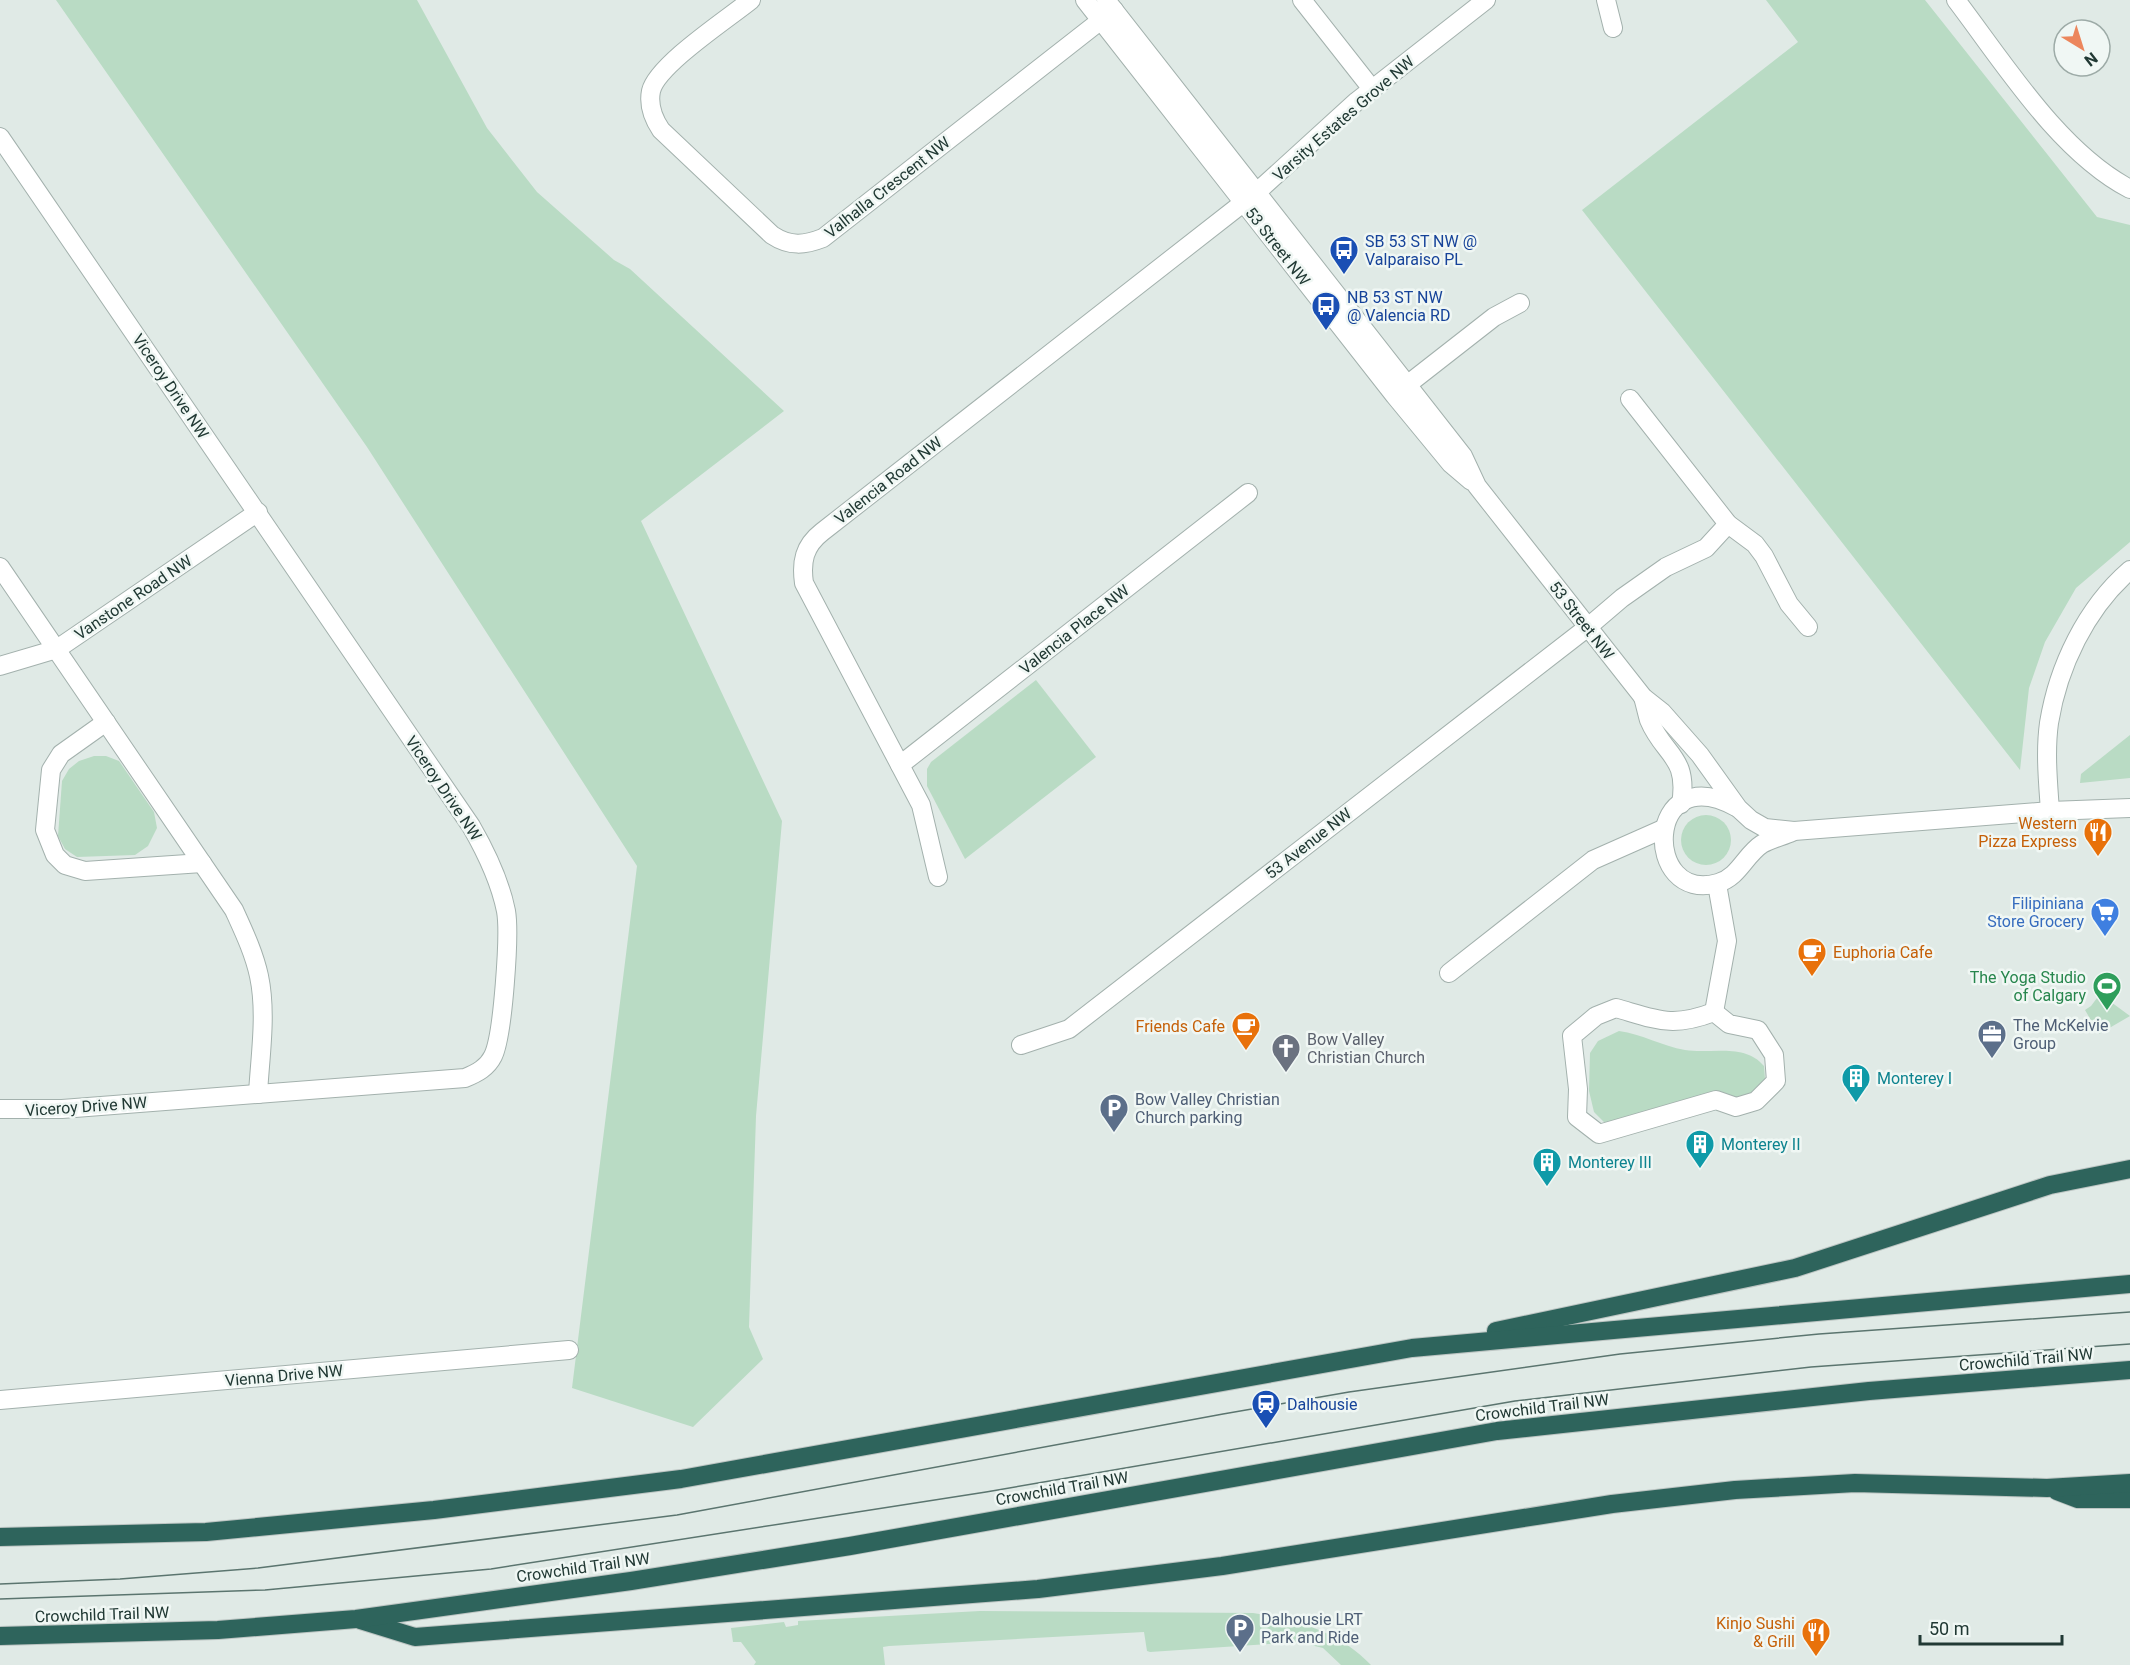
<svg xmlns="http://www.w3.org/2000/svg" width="2130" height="1665" font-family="Roboto,sans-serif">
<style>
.green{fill:#b9dbc4}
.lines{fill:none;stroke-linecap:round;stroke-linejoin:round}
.minor-casing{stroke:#a3b1ad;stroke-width:20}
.highway-casing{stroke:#bcc4c2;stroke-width:20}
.minor{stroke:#fff;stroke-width:18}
.highway{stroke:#2e645c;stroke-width:18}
.tram{stroke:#5b756f;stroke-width:1.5}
.labels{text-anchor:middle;stroke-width:5;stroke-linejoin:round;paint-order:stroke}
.street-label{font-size:16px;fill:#213934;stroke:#f0f7f4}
.transit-label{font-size:16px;fill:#164399;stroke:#f0f7f4;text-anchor:start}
.food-label{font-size:16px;fill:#c56008;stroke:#f0f7f4;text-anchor:end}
.shop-label{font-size:16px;fill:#366cbe;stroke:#f0f7f4;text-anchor:end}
.leisure-label{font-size:16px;fill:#27864d;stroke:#f0f7f4;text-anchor:end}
.service-label{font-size:16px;fill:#4e5e75;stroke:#f0f7f4;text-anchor:start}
.worship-label{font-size:16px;fill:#5b616d;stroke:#f0f7f4;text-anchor:start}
.culture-label{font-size:16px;fill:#0d838f;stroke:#f0f7f4;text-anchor:start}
</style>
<rect width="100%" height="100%" fill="#e0eae6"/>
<g class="green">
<polygon points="56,0 417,0 487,128 537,192 614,260 630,269 784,411 641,521 782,821 756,1116 749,1327 763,1359 693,1427 572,1388 637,866 367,447"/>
<polygon points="1766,0 1925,0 2097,217 2130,225 2130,542 2076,588 2045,642 2029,688 2020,770 1582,210 1798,42"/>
<polygon points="1036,680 1096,757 965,859 927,786 927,769 931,762"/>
<polygon points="2130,735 2130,778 2080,783 2081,774"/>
<polygon points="94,756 106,756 119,761 154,812 157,828 148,846 135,855 77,857 65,849 58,836 62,781 69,769 79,761"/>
<circle cx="1706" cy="840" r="25"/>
<polygon points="2100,994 2130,1016 2099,1034 2085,1010 2091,1006"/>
<path d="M1619 1031C1642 1034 1662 1046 1685 1050 1711 1054 1745 1043 1764 1066L1765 1079 1761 1094 1606 1124 1594 1112 1589 1091 1590 1053 1598 1041Z"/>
<path d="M980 1611 1253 1613C1297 1620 1339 1631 1371 1665H1341L1323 1648 1298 1642 1150 1652 1147 1651 1144 1632 889 1646 883 1647 885 1665H754L756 1662 741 1642H733L731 1628 784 1622 786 1627 798 1625V1621Z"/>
</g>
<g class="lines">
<g class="minor-casing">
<g id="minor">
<path d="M751 0C729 18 657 65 651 91 648 106 653 118 661 130L772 235C790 247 805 245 823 238L1114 10"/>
<polyline points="1085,0 1395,396 1451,464 1471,481"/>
<polyline points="1106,0 1463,456 1477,486 1643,697 1662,712 1700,755 1738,808 1751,820 1765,828 1794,831 2050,811 2130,808"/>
<polyline points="1302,0 1372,89"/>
<polyline points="1606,0 1613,28"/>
<path d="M1956 0C2004 63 2059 152 2130 189"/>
<path d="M0 137 471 826C486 852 500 881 506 911 510 934 503 1036 493 1056 487 1068 477 1073 465 1078L62 1109H0"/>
<polyline points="1398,392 1494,317 1520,303"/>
<polyline points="1630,399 1728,524 1755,544 1764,556 1789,604 1808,627"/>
<path d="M0 567 234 910C244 932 254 953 259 976 267 1014 260 1056 258 1094"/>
<polyline points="0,666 57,649 258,512"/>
<path d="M1643 697C1645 704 1647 713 1649 720 1664 756 1689 756 1681 804"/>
<polyline points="106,722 61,754 51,770 45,830 55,855 65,865 85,871 202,863"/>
<polyline points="900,765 1248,493"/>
<path d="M1736 807C1644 757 1642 905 1718 883 1739 877 1745 855 1762 844 1771 839 1783 836 1792 832"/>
<path d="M2050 811C2048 782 2045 752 2049 723 2058 667 2086 608 2130 570"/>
<path d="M938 877 921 805 804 583C801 562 804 546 822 532L1257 192 1357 101 1486 0"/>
<polyline points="1449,973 1593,860 1663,829"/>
<path d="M1616 1008C1658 1020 1672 1028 1714 1012L1729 1024 1758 1030 1774 1055 1776 1081 1756 1101 1736 1107 1716 1100 1599 1134 1577 1117 1578 1089 1572 1036 1596 1016Z"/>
<polyline points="1714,1012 1727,941 1717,884"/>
<polyline points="1021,1045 1069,1029 1588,627 1622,598 1666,567 1706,548 1728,524"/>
<polyline points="0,1400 569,1350"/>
</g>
</g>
<g class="highway-casing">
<g id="highway">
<polyline points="1496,1331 1795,1268 2050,1185 2130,1169"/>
<polyline points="2057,1491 2078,1499 2130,1499"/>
<polyline points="0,1537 206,1532 434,1510 681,1479 1412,1348 2130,1284"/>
<polyline points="360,1620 415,1637 1038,1589 1222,1566 1612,1504 1735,1490 1855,1483 2047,1488 2130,1483"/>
<polyline points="0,1636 218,1630 356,1619 631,1581 850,1546 1497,1431 1869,1391 2130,1370"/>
</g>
</g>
<use href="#minor" class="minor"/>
<use href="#highway" class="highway"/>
<g class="tram">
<polyline points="0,1584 120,1579 258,1568 677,1515 1223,1414 1349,1392 1620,1354 1819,1334 2130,1312"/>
<polyline points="0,1599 265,1590 491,1569 986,1492 1515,1401 1811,1367 2130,1344"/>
</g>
</g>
<defs>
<g id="bus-pin" transform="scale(1.5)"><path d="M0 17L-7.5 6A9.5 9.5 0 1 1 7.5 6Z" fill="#1a4fb4" stroke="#f0f7f4"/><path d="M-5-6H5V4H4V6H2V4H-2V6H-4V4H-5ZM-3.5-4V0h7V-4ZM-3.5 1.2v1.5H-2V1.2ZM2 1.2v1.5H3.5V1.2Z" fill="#fff"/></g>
<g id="restaurant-pin" transform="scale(1.5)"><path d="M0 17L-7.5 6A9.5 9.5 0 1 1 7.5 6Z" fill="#e8710a" stroke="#f0f7f4"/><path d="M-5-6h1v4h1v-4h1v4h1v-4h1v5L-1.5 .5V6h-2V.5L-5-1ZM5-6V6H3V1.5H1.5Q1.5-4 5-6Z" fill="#fff"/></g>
<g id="supermarket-pin" transform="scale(1.5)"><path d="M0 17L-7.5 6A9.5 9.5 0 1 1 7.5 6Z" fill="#3f7fe0" stroke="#f0f7f4"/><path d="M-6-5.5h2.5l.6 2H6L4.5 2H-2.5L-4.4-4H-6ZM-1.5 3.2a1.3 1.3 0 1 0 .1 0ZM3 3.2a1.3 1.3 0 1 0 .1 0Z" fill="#fff"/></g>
<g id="cafe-pin" transform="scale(1.5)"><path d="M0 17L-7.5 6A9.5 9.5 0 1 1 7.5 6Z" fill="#e8710a" stroke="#f0f7f4"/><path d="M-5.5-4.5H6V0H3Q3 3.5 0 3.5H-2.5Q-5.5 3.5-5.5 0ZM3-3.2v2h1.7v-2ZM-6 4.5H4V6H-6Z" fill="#fff"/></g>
<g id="stadium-pin" transform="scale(1.5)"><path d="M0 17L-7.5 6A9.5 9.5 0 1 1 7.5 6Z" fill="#2e9e5b" stroke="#f0f7f4"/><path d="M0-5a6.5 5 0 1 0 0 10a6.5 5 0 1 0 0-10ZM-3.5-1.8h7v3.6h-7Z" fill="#fff"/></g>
<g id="office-pin" transform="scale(1.5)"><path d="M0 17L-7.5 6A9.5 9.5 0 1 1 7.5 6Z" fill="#5c6f8a" stroke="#f0f7f4"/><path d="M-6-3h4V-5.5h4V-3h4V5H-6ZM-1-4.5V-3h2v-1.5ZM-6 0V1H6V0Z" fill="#fff"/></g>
<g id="church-pin" transform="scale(1.5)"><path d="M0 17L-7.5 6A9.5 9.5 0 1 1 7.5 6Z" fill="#6b7280" stroke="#f0f7f4"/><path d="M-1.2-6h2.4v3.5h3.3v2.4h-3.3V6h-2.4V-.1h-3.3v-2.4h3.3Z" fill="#fff"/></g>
<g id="building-pin" transform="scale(1.5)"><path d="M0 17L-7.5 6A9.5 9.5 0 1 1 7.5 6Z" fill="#0f9aa8" stroke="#f0f7f4"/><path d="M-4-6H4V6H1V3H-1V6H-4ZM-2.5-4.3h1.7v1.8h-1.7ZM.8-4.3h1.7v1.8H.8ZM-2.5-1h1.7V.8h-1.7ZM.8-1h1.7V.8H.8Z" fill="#fff"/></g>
<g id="parking-pin" transform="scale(1.5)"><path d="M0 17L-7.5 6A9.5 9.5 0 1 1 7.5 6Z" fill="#5c6f8a" stroke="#f0f7f4"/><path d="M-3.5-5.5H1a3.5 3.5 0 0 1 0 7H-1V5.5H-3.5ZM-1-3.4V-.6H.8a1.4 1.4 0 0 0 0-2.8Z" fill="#fff"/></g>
<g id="station-pin" transform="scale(1.5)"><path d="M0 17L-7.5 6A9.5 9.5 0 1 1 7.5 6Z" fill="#1a4fb4" stroke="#f0f7f4"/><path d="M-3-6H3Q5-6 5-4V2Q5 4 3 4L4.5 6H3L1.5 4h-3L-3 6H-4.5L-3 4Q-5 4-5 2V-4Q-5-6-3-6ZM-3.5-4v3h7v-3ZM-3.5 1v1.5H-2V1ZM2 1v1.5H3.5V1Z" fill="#fff"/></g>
</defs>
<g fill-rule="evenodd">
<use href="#bus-pin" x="1344" y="250"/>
<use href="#bus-pin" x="1326" y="306"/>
<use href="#restaurant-pin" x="2098" y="832"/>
<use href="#supermarket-pin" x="2105" y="912"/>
<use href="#cafe-pin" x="1812" y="952"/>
<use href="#stadium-pin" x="2107" y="986"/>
<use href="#cafe-pin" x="1246" y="1026"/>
<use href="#office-pin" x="1992" y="1034"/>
<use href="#church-pin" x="1286" y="1048"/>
<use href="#building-pin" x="1856" y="1078"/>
<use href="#parking-pin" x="1114" y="1108"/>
<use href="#building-pin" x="1700" y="1144"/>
<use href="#building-pin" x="1547" y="1162"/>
<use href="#station-pin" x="1266" y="1404"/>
<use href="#parking-pin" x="1240" y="1628"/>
<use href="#restaurant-pin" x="1816" y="1632"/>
</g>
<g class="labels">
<g class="street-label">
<text transform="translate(1343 118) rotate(-41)" y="6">Varsity Estates Grove NW</text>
<text transform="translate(887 187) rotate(-38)" y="6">Valhalla Crescent NW</text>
<text transform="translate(1278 246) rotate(52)" y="6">53 Street NW</text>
<text transform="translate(171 386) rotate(56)" y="6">Viceroy Drive NW</text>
<text transform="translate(888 480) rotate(-38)" y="6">Valencia Road NW</text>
<text transform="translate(133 597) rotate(-34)" y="6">Vanstone Road NW</text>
<text transform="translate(1582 620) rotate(52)" y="6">53 Street NW</text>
<text transform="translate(1074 629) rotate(-38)" y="6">Valencia Place NW</text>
<text transform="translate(444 788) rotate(56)" y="6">Viceroy Drive NW</text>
<text transform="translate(1308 843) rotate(-38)" y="6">53 Avenue NW</text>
<text transform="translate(86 1106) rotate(-4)" y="6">Viceroy Drive NW</text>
<text transform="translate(2026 1359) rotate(-5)" y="6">Crowchild Trail NW</text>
<text transform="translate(284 1375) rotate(-5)" y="6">Vienna Drive NW</text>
<text transform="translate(1542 1407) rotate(-7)" y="6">Crowchild Trail NW</text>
<text transform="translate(1062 1488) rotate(-10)" y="6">Crowchild Trail NW</text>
<text transform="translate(583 1567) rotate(-8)" y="6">Crowchild Trail NW</text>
<text transform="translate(102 1614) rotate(-2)" y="6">Crowchild Trail NW</text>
</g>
<g class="transit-label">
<text x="1365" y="247">SB 53 ST NW @<tspan x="1365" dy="18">Valparaiso PL</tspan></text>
<text x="1347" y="303">NB 53 ST NW<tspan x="1347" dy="18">@ Valencia RD</tspan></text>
<text x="1287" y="1410">Dalhousie</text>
</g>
<g class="food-label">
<text x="2077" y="829">Western<tspan x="2077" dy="18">Pizza Express</tspan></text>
<text x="1833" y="958" text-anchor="start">Euphoria Cafe</text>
<text x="1225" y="1032">Friends Cafe</text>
<text x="1795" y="1629">Kinjo Sushi<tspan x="1795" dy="18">&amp; Grill</tspan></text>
</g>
<g class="shop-label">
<text x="2084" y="909">Filipiniana<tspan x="2084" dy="18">Store Grocery</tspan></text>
</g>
<g class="leisure-label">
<text x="2086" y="983">The Yoga Studio<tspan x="2086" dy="18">of Calgary</tspan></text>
</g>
<g class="service-label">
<text x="2013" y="1031">The McKelvie<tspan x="2013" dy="18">Group</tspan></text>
<text x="1135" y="1105">Bow Valley Christian<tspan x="1135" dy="18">Church parking</tspan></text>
<text x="1261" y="1625">Dalhousie LRT<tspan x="1261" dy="18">Park and Ride</tspan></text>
</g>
<g class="worship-label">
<text x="1307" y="1045">Bow Valley<tspan x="1307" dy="18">Christian Church</tspan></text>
</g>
<g class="culture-label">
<text x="1877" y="1084">Monterey I</text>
<text x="1721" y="1150">Monterey II</text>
<text x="1568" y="1168">Monterey III</text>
</g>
</g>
<g transform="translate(2082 48) rotate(142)"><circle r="28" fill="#f0f7f4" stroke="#9daba7" stroke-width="1.5"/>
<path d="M0-4.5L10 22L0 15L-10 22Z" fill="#ec865c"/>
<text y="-9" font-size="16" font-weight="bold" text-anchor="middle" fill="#213934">N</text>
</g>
<path d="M1920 1635v9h142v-9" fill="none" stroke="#213934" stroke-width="3"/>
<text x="1929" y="1635" font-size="18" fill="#213934" stroke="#f0f7f4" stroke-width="4.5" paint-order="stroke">50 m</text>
</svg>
